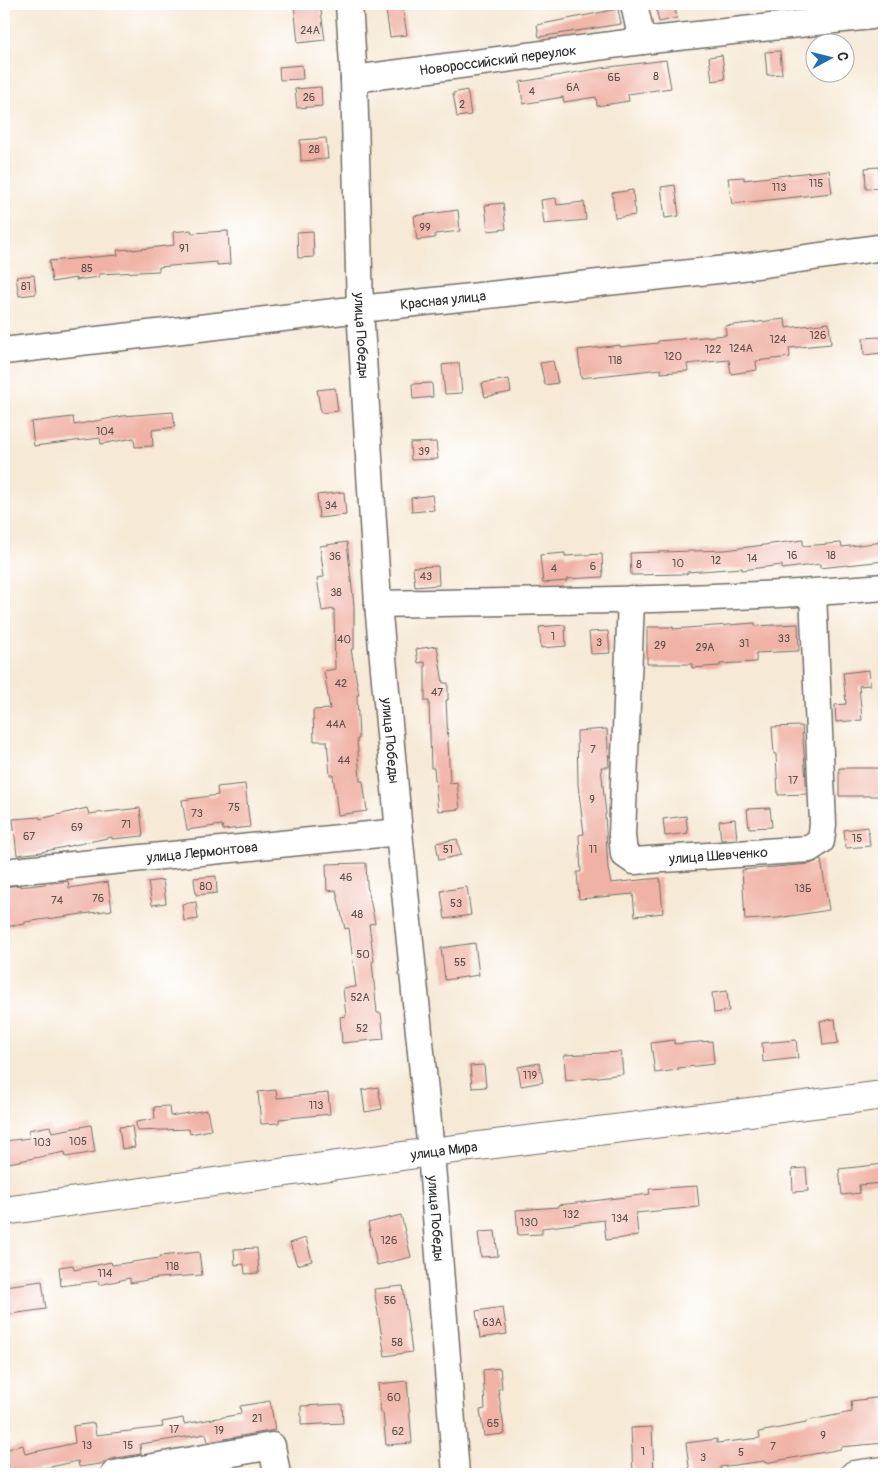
<svg xmlns="http://www.w3.org/2000/svg" width="888" height="1478" font-family="Pangolin,sans-serif">
<style>
.building{fill:#f0b2a6}
.lines{fill:none;stroke-linecap:round;stroke-linejoin:round}
.minor-casing{stroke:#726e66;stroke-width:29}
.major-casing{stroke:#726e66;stroke-width:30}
.minor{stroke:#fff;stroke-width:26}
.major{stroke:#fff;stroke-width:28}
.labels{text-anchor:middle;stroke-width:4;stroke-linejoin:round;paint-order:stroke}
.number-label{font-size:11px;fill:#5c4d4a}
.street-label{font-size:14px;fill:#2b2b2b;stroke:#fff}
</style>
<rect width="100%" height="100%" fill="#fff"/>
<filter id="ink" filterUnits="userSpaceOnUse"><feTurbulence type="fractalNoise" baseFrequency=".02" numOctaves="2"/><feDisplacementMap in="SourceGraphic" scale="10" xChannelSelector="R" yChannelSelector="G"/><feConvolveMatrix kernelMatrix="1 2 1 2 8 2 1 2 1" color-interpolation-filters="sRGB"/></filter>
<filter id="wash" filterUnits="userSpaceOnUse"><feTurbulence type="fractalNoise" baseFrequency=".0096" numOctaves="4" result="noise"/><feDisplacementMap in="SourceGraphic" scale="20" xChannelSelector="R" yChannelSelector="G"/><feGaussianBlur stdDeviation="1.12" result="paint"/><feColorMatrix in="noise" values="0 0 0 0 0 0 0 0 0 0 0 0 0 0 0 0 0 1.4 0 .05"/><feComposite in="paint" operator="in"/></filter>
<g filter="url(#wash)">
<rect width="100%" height="100%" fill="#f6e9d5"/>
<g id="blocks">
<g class="building">
<polygon points="294,4 320,4 325,40 298,43"/>
<polygon points="385,4 402,4 407,35 390,37"/>
<polygon points="655,4 674,4 677,18 659,22"/>
<polygon points="618,9 621,24 539,37 537,25"/>
<polygon points="780,51 782,74 767,75 765,52"/>
<polygon points="722,55 725,79 712,81 709,57"/>
<polygon points="666,60 671,88 628,94 629,101 597,106 596,97 564,102 563,97 523,104 520,82 602,68"/>
<polygon points="302,65 303,79 280,80 279,67"/>
<polygon points="321,87 322,106 297,108 295,89"/>
<polygon points="467,90 471,115 457,117 453,93"/>
<polygon points="326,138 328,159 301,161 300,140"/>
<polygon points="879,167 880,188 866,189 865,168"/>
<polygon points="829,170 832,193 732,204 728,178 744,177 744,180"/>
<polygon points="675,185 679,216 665,218 661,187"/>
<polygon points="633,190 635,215 615,218 612,193"/>
<polygon points="556,198 557,205 584,202 586,220 544,224 541,200"/>
<polygon points="503,203 506,229 488,231 485,205"/>
<polygon points="458,210 460,231 435,234 435,238 417,240 414,216"/>
<polygon points="191,230 192,233 228,231 230,264 217,265 217,262 159,267 159,271 99,274 99,277 76,280 76,278 52,282 49,261 118,255 117,250 133,249 133,250 174,245 173,232"/>
<polygon points="313,231 314,257 298,258 297,232"/>
<polygon points="34,275 36,294 19,296 16,277"/>
<polygon points="785,319 786,328 829,323 831,344 789,348 790,357 756,361 757,370 731,374 729,360 687,364 688,371 661,373 661,369 581,378 578,350 620,345 620,347 658,343 658,341 726,335 725,326"/>
<polygon points="881,337 882,353 864,355 863,338"/>
<polygon points="553,361 558,383 545,385 540,363"/>
<polygon points="459,363 462,393 445,394 442,365"/>
<polygon points="509,379 511,392 485,397 482,383"/>
<polygon points="432,383 433,397 413,399 412,384"/>
<polygon points="335,388 338,411 321,413 317,390"/>
<polygon points="173,412 175,427 152,430 153,446 135,447 134,438 101,444 100,438 34,446 31,422 73,417 74,425 123,416"/>
<polygon points="436,442 438,459 411,460 410,443"/>
<polygon points="344,492 346,515 319,518 317,495"/>
<polygon points="432,495 434,510 412,512 411,498"/>
<polygon points="803,540 803,546 841,543 842,547 883,542 884,561 820,568 820,564 782,569 782,565 742,570 742,568 687,572 687,574 631,575 630,553 725,550"/>
<polygon points="347,542 354,606 354,649 351,649 359,695 357,695 359,739 357,739 360,781 363,781 367,811 338,815 333,775 330,775 327,741 314,741 313,710 330,709 324,671 335,669 334,609 322,611 317,578 324,577 320,546"/>
<polygon points="565,553 565,556 602,554 603,577 567,579 567,581 543,583 540,555"/>
<polygon points="438,566 439,585 415,587 413,567"/>
<polygon points="755,623 755,626 798,624 799,651 756,653 756,662 720,664 720,666 692,668 692,664 647,664 647,627 673,627 673,629"/>
<polygon points="565,625 566,646 541,648 539,627"/>
<polygon points="608,631 610,653 591,654 589,632"/>
<polygon points="437,646 443,683 448,683 448,700 446,700 450,783 457,782 460,809 438,811 434,768 431,768 429,701 425,701 425,662 418,663 416,649"/>
<polygon points="869,670 870,685 859,686 862,720 836,722 835,705 846,704 843,673"/>
<polygon points="802,726 807,794 778,795 776,754 774,754 772,727"/>
<polygon points="607,729 609,767 601,767 606,814 605,814 608,869 611,883 660,878 663,913 635,916 633,894 579,899 577,872 581,872 579,835 584,834 578,784 577,731"/>
<polygon points="839,768 879,768 880,796 839,796"/>
<polygon points="245,784 250,827 223,830 222,825 187,830 182,800 218,795 217,787"/>
<polygon points="87,808 89,814 140,808 143,836 112,839 112,837 41,852 17,855 13,819 40,817 40,819"/>
<polygon points="770,808 772,827 749,828 747,809"/>
<polygon points="686,816 688,833 665,836 663,819"/>
<polygon points="735,819 737,839 721,840 719,821"/>
<polygon points="868,827 870,846 846,848 844,830"/>
<polygon points="457,839 461,855 439,860 436,843"/>
<polygon points="820,860 821,860 829,910 778,918 745,920 742,870 810,864"/>
<polygon points="366,863 367,885 375,923 369,924 374,961 372,962 377,1013 381,1013 384,1039 342,1043 340,1017 346,1016 343,988 356,987 349,928 345,929 336,890 327,891 326,864"/>
<polygon points="216,876 217,893 196,895 194,878"/>
<polygon points="163,880 166,903 152,905 148,882"/>
<polygon points="68,881 69,888 108,882 112,910 25,922 25,924 4,927 4,887 20,885 20,887"/>
<polygon points="467,887 471,915 445,919 441,891"/>
<polygon points="196,902 198,919 184,921 182,904"/>
<polygon points="475,943 479,975 445,980 441,948"/>
<polygon points="727,991 729,1011 714,1013 712,993"/>
<polygon points="835,1019 838,1043 823,1045 820,1021"/>
<polygon points="674,1040 674,1044 712,1041 714,1064 678,1068 678,1070 655,1073 651,1043"/>
<polygon points="796,1040 798,1058 763,1062 762,1043"/>
<polygon points="621,1052 623,1074 566,1081 564,1055"/>
<polygon points="539,1063 543,1082 521,1086 518,1067"/>
<polygon points="484,1065 486,1087 472,1088 470,1066"/>
<polygon points="378,1087 382,1109 365,1112 362,1090"/>
<polygon points="276,1090 277,1098 328,1093 330,1114 279,1119 279,1123 261,1124 258,1092"/>
<polygon points="169,1106 170,1116 207,1110 211,1130 190,1134 189,1129 137,1131 136,1122 155,1119 154,1107"/>
<polygon points="91,1125 95,1152 66,1157 65,1152 4,1164 4,1141 30,1138 28,1130 50,1126 52,1132"/>
<polygon points="132,1126 135,1147 122,1149 119,1127"/>
<polygon points="884,1164 884,1183 859,1185 860,1193 842,1195 839,1169"/>
<polygon points="806,1168 808,1191 793,1192 792,1169"/>
<polygon points="697,1186 699,1207 636,1213 638,1236 606,1240 604,1220 542,1228 542,1234 518,1235 516,1210 559,1207 559,1205 650,1194 649,1189"/>
<polygon points="401,1215 411,1257 377,1265 368,1223"/>
<polygon points="495,1231 498,1256 481,1257 478,1232"/>
<polygon points="306,1238 312,1261 297,1265 290,1243"/>
<polygon points="257,1248 259,1273 245,1274 244,1264 235,1265 234,1249"/>
<polygon points="199,1252 202,1275 158,1278 130,1283 130,1278 99,1285 98,1281 61,1286 59,1267 73,1265 74,1270 111,1262 112,1265 160,1258 160,1256"/>
<polygon points="42,1281 46,1309 4,1315 4,1286"/>
<polygon points="403,1286 412,1352 385,1356 374,1289"/>
<polygon points="503,1307 507,1334 480,1338 476,1311"/>
<polygon points="500,1368 502,1388 498,1389 505,1434 484,1436 480,1410 485,1409 483,1370"/>
<polygon points="407,1381 412,1443 386,1445 383,1413 381,1413 378,1384"/>
<polygon points="883,1397 884,1443 840,1447 841,1449 765,1463 764,1461 720,1467 721,1471 690,1474 686,1443 717,1439 717,1443 760,1438 759,1432 806,1423 806,1421 852,1412 851,1401"/>
<polygon points="270,1401 275,1430 208,1442 206,1434 140,1444 141,1454 111,1459 100,1464 79,1467 78,1461 18,1474 9,1474 4,1450 23,1445 25,1454 75,1443 73,1426 94,1423 96,1435 163,1427 162,1422 183,1418 184,1424 241,1414 240,1406"/>
<polygon points="342,1404 343,1423 301,1425 301,1406"/>
<polygon points="652,1427 654,1474 633,1474 631,1428"/>
</g>
</g>
</g>
<g filter="url(#ink)">
<use href="#blocks" fill-opacity="0" stroke="#726e66" stroke-width="1"/>
<g class="lines">
<g class="minor-casing">
<g id="minor">
<path id="s1" d="M349 4 354 79 360 309 378 604 399 832 431 1152 456 1474"/>
<polyline points="634,4 642,41"/>
<path id="s2" d="M354 79 642 41 871 16 884 11"/>
<path id="s3" d="M4 351 360 309 736 268 884 247"/>
<path id="s4" d="M631 599 622 835 624 854 634 861 809 849 821 841 823 824 813 593"/>
<path d="M378 604C547 601 716 601 884 587"/>
<path id="s5" d="M4 872 399 832"/>
<polyline points="114,1474 272,1446 277,1474"/>
<polyline points="854,1474 884,1470"/>
</g>
</g>
<g class="major-casing">
<g id="major">
<path id="s6" d="M4 1211 431 1152 884 1095"/>
</g>
</g>
<use href="#minor" class="minor"/>
<use href="#major" class="major"/>
</g>
</g>
<g class="labels">
<g class="number-label">
<text x="310" y="34">24А</text>
<text x="656" y="80">8</text>
<text x="614" y="81">6Б</text>
<text x="573" y="91">6А</text>
<text x="532" y="95">4</text>
<text x="309" y="101">26</text>
<text x="462" y="108">2</text>
<text x="314" y="153">28</text>
<text x="816" y="187">115</text>
<text x="779" y="191">113</text>
<text x="425" y="231">99</text>
<text x="184" y="252">91</text>
<text x="87" y="272">85</text>
<text x="26" y="290">81</text>
<text x="818" y="339">126</text>
<text x="778" y="343">124</text>
<text x="741" y="352">124А</text>
<text x="713" y="353">122</text>
<text x="673" y="360">120</text>
<text x="615" y="364">118</text>
<text x="105" y="435">104</text>
<text x="424" y="455">39</text>
<text x="331" y="509">34</text>
<text x="792" y="559">16</text>
<text x="831" y="559">18</text>
<text x="335" y="560">36</text>
<text x="752" y="562">14</text>
<text x="716" y="564">12</text>
<text x="678" y="567">10</text>
<text x="639" y="568">8</text>
<text x="593" y="570">6</text>
<text x="554" y="572">4</text>
<text x="426" y="580">43</text>
<text x="336" y="596">38</text>
<text x="553" y="640">1</text>
<text x="784" y="642">33</text>
<text x="344" y="643">40</text>
<text x="599" y="646">3</text>
<text x="744" y="647">31</text>
<text x="660" y="649">29</text>
<text x="705" y="651">29А</text>
<text x="341" y="687">42</text>
<text x="437" y="696">47</text>
<text x="336" y="728">44А</text>
<text x="593" y="753">7</text>
<text x="344" y="764">44</text>
<text x="793" y="784">17</text>
<text x="592" y="803">9</text>
<text x="234" y="811">75</text>
<text x="197" y="817">73</text>
<text x="126" y="828">71</text>
<text x="77" y="831">69</text>
<text x="29" y="840">67</text>
<text x="857" y="842">15</text>
<text x="448" y="853">51</text>
<text x="593" y="853">11</text>
<text x="346" y="881">46</text>
<text x="206" y="890">80</text>
<text x="803" y="892">13Б</text>
<text x="98" y="902">76</text>
<text x="57" y="904">74</text>
<text x="456" y="907">53</text>
<text x="357" y="918">48</text>
<text x="363" y="958">50</text>
<text x="460" y="966">55</text>
<text x="360" y="1001">52А</text>
<text x="362" y="1032">52</text>
<text x="530" y="1079">119</text>
<text x="316" y="1109">113</text>
<text x="78" y="1145">105</text>
<text x="42" y="1146">103</text>
<text x="571" y="1218">132</text>
<text x="620" y="1222">134</text>
<text x="529" y="1226">130</text>
<text x="389" y="1244">126</text>
<text x="172" y="1270">118</text>
<text x="105" y="1277">114</text>
<text x="390" y="1304">56</text>
<text x="492" y="1326">63А</text>
<text x="397" y="1346">58</text>
<text x="394" y="1401">60</text>
<text x="257" y="1422">21</text>
<text x="493" y="1427">65</text>
<text x="174" y="1433">17</text>
<text x="219" y="1434">19</text>
<text x="398" y="1435">62</text>
<text x="823" y="1439">9</text>
<text x="87" y="1449">13</text>
<text x="128" y="1449">15</text>
<text x="773" y="1450">7</text>
<text x="643" y="1455">1</text>
<text x="741" y="1456">5</text>
<text x="703" y="1461">3</text>
</g>
<g class="street-label">
<text dy="5" stroke="none"><textPath href="#s2" startOffset="145">Новороссийский переулок</textPath></text>
<text dy="5" stroke="none"><textPath href="#s3" startOffset="442">Красная улица</textPath></text>
<text dy="5" stroke="none"><textPath href="#s1" startOffset="332">улица Победы</textPath></text>
<text dy="5" stroke="none"><textPath href="#s1" startOffset="738">улица Победы</textPath></text>
<text dy="5" stroke="none"><textPath href="#s5" startOffset="199">улица Лермонтова</textPath></text>
<text dy="5" stroke="none"><textPath href="#s4" startOffset="352">улица Шевченко</textPath></text>
<text dy="5" stroke="none"><textPath href="#s6" startOffset="444">улица Мира</textPath></text>
<text dy="5" stroke="none"><textPath href="#s1" startOffset="1218">улица Победы</textPath></text>
</g>
</g>
<rect width="888" height="1478" fill="none" stroke="#fff" stroke-width="20"/>
<g transform="translate(830 58) rotate(83)"><circle r="24" fill="#ffffff" stroke="#aaaaaa"/>
<path d="M0-4L9 19L0 12L-9 19Z" fill="#1f6fb2"/>
<text y="-8" font-size="14" font-weight="bold" text-anchor="middle" fill="#2b2b2b">С</text>
</g>
</svg>
